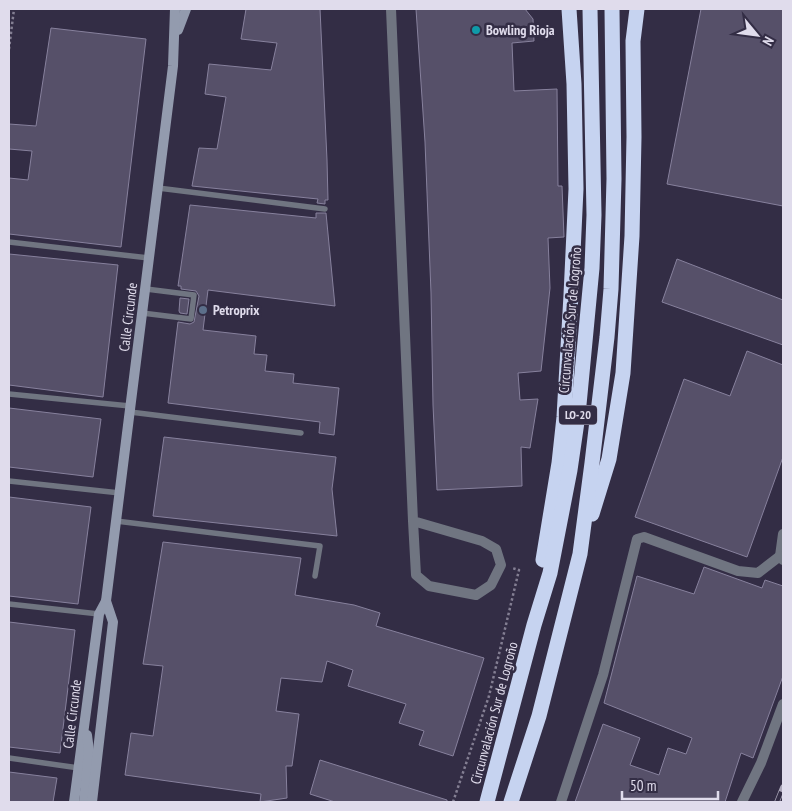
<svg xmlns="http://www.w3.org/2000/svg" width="792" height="811" font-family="'PT Sans Narrow',sans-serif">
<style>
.building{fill:#565069;stroke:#87819d}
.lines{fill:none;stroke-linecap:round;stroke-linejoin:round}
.path{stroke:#847f93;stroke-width:2.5;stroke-dasharray:2.5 2.5;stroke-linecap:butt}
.service{stroke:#707581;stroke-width:5.5}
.minor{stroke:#707581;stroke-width:10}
.secondary{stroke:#939bae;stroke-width:10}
.motorway{stroke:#c6d3f0;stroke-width:15}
.rail-casing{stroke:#aca7ba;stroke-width:5.5}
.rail{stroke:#332d45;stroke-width:4;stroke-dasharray:11;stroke-linecap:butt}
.culture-dot{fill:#0f9aa8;stroke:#332d45;stroke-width:2}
.service-dot{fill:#5c6f8a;stroke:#332d45;stroke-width:2}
.labels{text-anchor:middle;stroke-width:5;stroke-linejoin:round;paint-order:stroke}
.shield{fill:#332d45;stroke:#aca8ba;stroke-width:1}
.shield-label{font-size:12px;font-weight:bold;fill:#e0dcec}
.poi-label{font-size:14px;font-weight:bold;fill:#e0dcec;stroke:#332d45;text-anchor:start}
.street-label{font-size:14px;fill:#e0dcec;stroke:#332d45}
</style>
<rect width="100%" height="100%" fill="#332d45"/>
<g class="building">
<polygon points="246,9 320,9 327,160 328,200 325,200 325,204 317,203 318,199 192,186 199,148 217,149 226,97 205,94 209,64 271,70 277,43 241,39"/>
<polygon points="416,9 525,9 533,19 534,41 512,43 514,91 557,89 558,186 562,186 564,237 548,238 550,288 541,371 518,373 520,400 538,399 530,448 521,447 522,486 437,490 433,405 431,293 425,142"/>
<polygon points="701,9 783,9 783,206 667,184"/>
<polygon points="51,28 146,39 121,247 9,234 9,178 28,180 32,151 9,149 9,124 36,126"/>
<polygon points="190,205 316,218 316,213 326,213 335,306 208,290 203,330 256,336 254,354 267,355 265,371 294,374 293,383 339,388 334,435 319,433 320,422 168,403 178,322 190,324 194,322 199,296 196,291 181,289 181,286 178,286"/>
<polygon points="9,254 118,265 103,397 9,385"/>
<polygon points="677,259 783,300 783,345 662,302"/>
<polygon points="180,298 189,299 187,314 180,313 179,311"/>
<polygon points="747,351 783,365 783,457 747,557 635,517 684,379 730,396"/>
<polygon points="9,408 101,419 93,477 9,467"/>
<polygon points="164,437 336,457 332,489 337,536 153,516"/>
<polygon points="9,497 91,507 78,604 9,596"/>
<polygon points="163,542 301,558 295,595 354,605 380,613 376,626 484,658 453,756 419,745 424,731 399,723 406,704 348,686 353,670 327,661 322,682 281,678 276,711 299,714 292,766 286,766 287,798 260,802 261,794 125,775 131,733 153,736 163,666 143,664"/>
<polygon points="704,567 762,588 765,580 783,586 783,676 753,758 741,753 725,802 575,802 603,724 640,738 630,765 659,775 668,748 686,754 692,738 604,703 637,576 694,594"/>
<polygon points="9,622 75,630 60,753 9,747"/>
<polygon points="320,760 447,800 447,802 335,802 310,794"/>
<polygon points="9,772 57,778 53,802 9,802"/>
</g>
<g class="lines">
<g class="path">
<polyline points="9,49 14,9"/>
<polyline points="453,802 489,696 519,570 512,568"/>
</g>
<g class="service">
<polyline points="158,188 325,209"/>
<polyline points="9,242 149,258"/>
<polyline points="142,313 191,319 194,295 146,289"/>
<polyline points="9,394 130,406"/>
<polyline points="130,412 301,433"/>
<polyline points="9,481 120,493"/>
<polyline points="116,521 320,546 315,576"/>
<polyline points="9,604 99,614"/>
<polyline points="9,758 79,768"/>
</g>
<g class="minor">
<polyline points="391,9 413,521 416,575 429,586 476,595 491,585 501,565 496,549 482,541 413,521"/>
<polyline points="783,534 780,556 783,560"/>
<polyline points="561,802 603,675 637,539 644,537 738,571 758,573 780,556"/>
<polyline points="742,802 761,763 783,704"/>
</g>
<g class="secondary">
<polyline points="178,30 186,9"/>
<polyline points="74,802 99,614 106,601 173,66 175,9"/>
<polyline points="84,802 89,751 87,735"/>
<polyline points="92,802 113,622 106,601"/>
</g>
<g class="motorway">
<polyline points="592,514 609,459 623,373 632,236 634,137 633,41 637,9"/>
<polyline points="543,560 559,463 564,417 571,295 576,189 574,84 569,9"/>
<polyline points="487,802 534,625 550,573 570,470 578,415 592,268 594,215 590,9"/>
<polyline points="511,802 539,716 580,554 592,463 607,337 611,289 614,179 612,9"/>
</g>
<g class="rail-casing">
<polyline id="rail" points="777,802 783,787"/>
</g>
<use href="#rail" class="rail"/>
</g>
<circle class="culture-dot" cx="476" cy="30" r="5"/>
<circle class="service-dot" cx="203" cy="310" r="5"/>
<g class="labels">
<rect class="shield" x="559" y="405.5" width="38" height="19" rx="4"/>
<g class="shield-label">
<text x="578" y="419">LO-20</text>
</g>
<g class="poi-label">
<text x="486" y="35">Bowling Rioja</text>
<text x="213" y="315">Petroprix</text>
</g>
<g class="street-label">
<text transform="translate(128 317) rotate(-83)" y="5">Calle Circunde</text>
<text transform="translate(570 320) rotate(-85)" y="5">Circunvalación Sur de Logroño</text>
<text transform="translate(494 713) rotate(-75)" y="5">Circunvalación Sur de Logroño</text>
<text transform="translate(72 714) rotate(-83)" y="5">Calle Circunde</text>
</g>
</g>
<rect width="792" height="811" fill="none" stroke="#e0dcec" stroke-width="20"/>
<g transform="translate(757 35) rotate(119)" stroke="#332d45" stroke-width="4" paint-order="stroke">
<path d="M0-4L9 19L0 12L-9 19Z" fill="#e0dcec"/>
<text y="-8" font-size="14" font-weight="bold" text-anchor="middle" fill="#e0dcec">N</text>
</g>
<path d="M622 791v8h96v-8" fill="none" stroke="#e0dcec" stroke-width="2.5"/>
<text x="630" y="791" font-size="15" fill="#e0dcec" stroke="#332d45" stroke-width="4" paint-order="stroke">50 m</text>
</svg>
